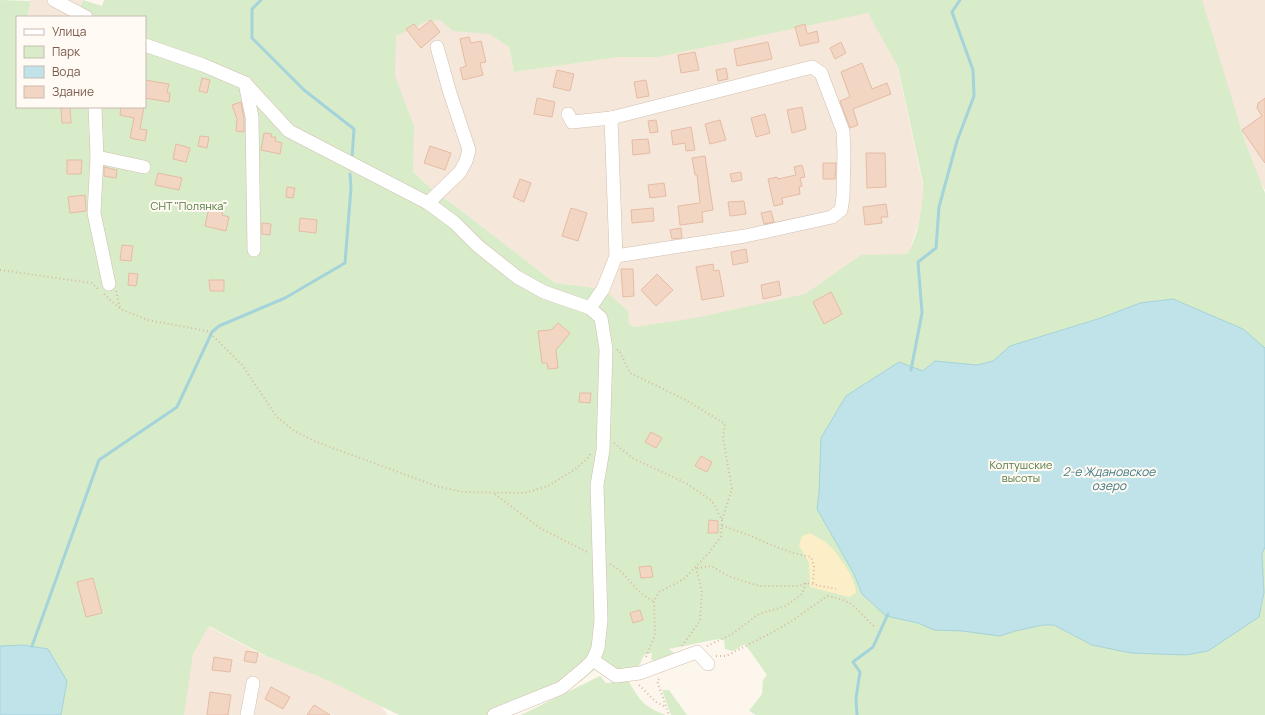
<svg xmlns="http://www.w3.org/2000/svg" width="1265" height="715" font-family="Manrope,sans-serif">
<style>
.residential{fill:#f5e8da}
.green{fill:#d8ecc9;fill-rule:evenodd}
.sand{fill:#fcefc7}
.water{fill:#bfe3e8;stroke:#a5d3da}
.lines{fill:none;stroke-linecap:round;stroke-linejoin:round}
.stream{stroke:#a5d3da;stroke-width:3}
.building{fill:#f3d5c3;stroke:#e6bba3}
.minor-casing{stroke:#d1beb0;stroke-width:14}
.path{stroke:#d9b8a5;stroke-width:2;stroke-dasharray:1 3;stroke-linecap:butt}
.minor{stroke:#fff;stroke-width:13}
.labels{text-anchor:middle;stroke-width:4;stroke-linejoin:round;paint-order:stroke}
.park-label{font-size:11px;fill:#537a41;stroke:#fffaf3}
.water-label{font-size:12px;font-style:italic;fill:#437c86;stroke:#fffaf3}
</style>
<rect width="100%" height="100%" fill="#fdf6ec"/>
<g class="residential">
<polygon points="29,0 83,0 77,17 27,17 31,1"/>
<polygon points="1192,0 1265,0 1265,190 1230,132"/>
<polygon points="885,8 926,200 909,252 862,302 674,348 629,324 603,289 555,283 450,202 437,194 392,154 380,37 428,9 506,35 514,72"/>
<polygon points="202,623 262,655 318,675 367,689 388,715 177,715 187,650"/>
</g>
<g class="green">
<path d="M0 0 31 1 27 17H17V107H145V17H77L83 0 102 6 104 0H1202L1245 142 1265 193V715H756L749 711 762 694 763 680 767 675 745 644 733 651 725 649 724 640 718 639 669 649 674 653 655 662 651 659 652 653 644 655 638 668 629 674 600 665 581 681 498 715H399L323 678 266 656 209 626 193 654 184 715H0ZM868 13 898 67 923 183C924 200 918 240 907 254L861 255 805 294 695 318 635 327 629 324 628 311 603 289 555 283 450 202 437 194 413 172 414 126 395 76 396 36 427 21 440 20 453 31 490 34 509 47 514 72 617 57H658Z"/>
<path d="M600 676 606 683C615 683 617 679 628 680 639 700 644 707 666 715H521Z"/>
<polygon points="662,690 669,690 687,715 671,715"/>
</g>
<path class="sand" d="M810 533C814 536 819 538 824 541 836 550 856 578 856 593L849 597 810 587 809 563 799 546 802 536Z"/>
<g class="water">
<polygon points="1173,299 1243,329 1265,348 1265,547 1262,554 1264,593 1259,617 1208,651 1186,655 1131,653 1092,645 1054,625 1043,625 1015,631 1000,636 962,631 934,630 918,623 886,616 862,594 854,574 817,509 819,493 821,438 846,396 899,362 923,371 935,361 977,365 993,361 1010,346 1101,318 1140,303"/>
<polygon points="23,645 48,649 67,681 61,715 0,715 0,646"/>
</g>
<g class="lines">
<g class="stream">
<polyline points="261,0 252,9 252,38 304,90 354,129 352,158"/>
<polyline points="911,370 922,313 918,262 936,248 939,207 957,141 974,96 973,70 952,12 960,0"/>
<polyline points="32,646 99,460 177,407 212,332 219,326 285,298 345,263 351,188 350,174"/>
<polyline points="857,715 856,698 860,672 853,662 873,647 888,614"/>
</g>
</g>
<g class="building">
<polygon points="431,20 440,32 421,48 406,29 414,24 419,30"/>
<polygon points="805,24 807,34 817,31 819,42 800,46 795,27"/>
<polygon points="469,37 471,43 481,41 486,62 480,63 483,75 463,80 460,68 466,66 460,39"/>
<polygon points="768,42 772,59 737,66 734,49"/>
<polygon points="841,42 846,53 835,59 830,48"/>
<polygon points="695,52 699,70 681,73 678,55"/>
<polygon points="862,63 872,89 887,83 891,94 853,109 858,125 850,128 840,101 850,97 841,72"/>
<polygon points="726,68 728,79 718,81 716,70"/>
<polygon points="557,70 574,74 570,91 553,87"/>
<polygon points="202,78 210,80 207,93 199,91"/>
<polygon points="145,80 169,84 167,92 170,93 169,102 145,98"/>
<polygon points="646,80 649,96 637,98 634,82"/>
<polygon points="537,98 555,102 552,117 534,114"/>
<polygon points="1265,98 1265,163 1242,130 1262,116 1257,108 1258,103"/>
<polygon points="241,102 244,118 244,132 236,131 237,119 232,105"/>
<polygon points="61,107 70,107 71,123 62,123"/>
<polygon points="121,107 144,107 140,129 147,130 145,141 130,138 134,118 120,115"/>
<polygon points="802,107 806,129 792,133 787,110"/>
<polygon points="765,114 770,133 756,137 751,118"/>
<polygon points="656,120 658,132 650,133 648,121"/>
<polygon points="720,120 726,140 710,144 705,124"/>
<polygon points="691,127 695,150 686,151 685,143 673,145 671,131"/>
<polygon points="264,133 272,134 271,137 276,137 275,141 282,143 280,154 261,150"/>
<polygon points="200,136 209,137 207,148 198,146"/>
<polygon points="648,139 650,153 633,155 632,140"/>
<polygon points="176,144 190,148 186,162 173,159"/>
<polygon points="430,146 451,153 445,170 424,163"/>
<polygon points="866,153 885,153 886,187 867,188"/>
<polygon points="705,156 713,210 702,212 703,222 680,225 678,206 700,203 697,175 695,175 692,158"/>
<polygon points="67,160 82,160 81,174 67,174"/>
<polygon points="823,163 836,163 835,179 823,179"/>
<polygon points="802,165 805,177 800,178 802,186 799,187 800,194 782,198 783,204 774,206 768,179 777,177 778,179 796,175 794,167"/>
<polygon points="104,167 117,170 116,178 104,176"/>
<polygon points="741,172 742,180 732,182 730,174"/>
<polygon points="158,173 182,178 179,190 155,185"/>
<polygon points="520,179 531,183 524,202 513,197"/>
<polygon points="664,183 666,196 650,198 648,185"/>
<polygon points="287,187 295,188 293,198 286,197"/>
<polygon points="85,195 86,211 70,213 68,197"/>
<polygon points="744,201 746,214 730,216 728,202"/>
<polygon points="886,204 888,217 881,217 882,223 865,225 863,207"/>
<polygon points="209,207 223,210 222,215 229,217 226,231 205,226"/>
<polygon points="571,208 587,213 578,241 562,236"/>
<polygon points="653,208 654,221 632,223 631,210"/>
<polygon points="771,211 774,222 764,224 761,213"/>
<polygon points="300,218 317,220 316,233 299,231"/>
<polygon points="262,223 271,224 270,235 262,234"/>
<polygon points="681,228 682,238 672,239 670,230"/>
<polygon points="122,245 133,246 131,261 120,260"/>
<polygon points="746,249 748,262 733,265 731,252"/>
<polygon points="713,264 714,271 719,270 724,296 702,300 696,267"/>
<polygon points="621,269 633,269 634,296 623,297"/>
<polygon points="129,273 138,274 136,286 128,285"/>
<polygon points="657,274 673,290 656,306 641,290"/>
<polygon points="209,280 224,280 224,291 210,291"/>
<polygon points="779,281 781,295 763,299 761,285"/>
<polygon points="831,292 842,314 824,324 813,302"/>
<polygon points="558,323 570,333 556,350 558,368 548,369 547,363 542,363 538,331 551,330"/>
<polygon points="580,393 591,393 590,403 579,402"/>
<polygon points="651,432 662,438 656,448 645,442"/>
<polygon points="701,456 712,462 707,472 695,466"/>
<polygon points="709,520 718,521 718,533 708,533"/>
<polygon points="651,566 653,577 641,578 639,567"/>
<polygon points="93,578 102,613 86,617 77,582"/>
<polygon points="640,610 643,620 633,623 630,613"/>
<polygon points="246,651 258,653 256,663 244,661"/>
<polygon points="214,657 232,660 230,672 212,670"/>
<polygon points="271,687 290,697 283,709 265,699"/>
<polygon points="210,692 231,695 228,715 207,715"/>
<polygon points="314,705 330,715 307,715"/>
</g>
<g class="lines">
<g class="minor-casing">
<g id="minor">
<polyline points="54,0 86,17"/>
<polyline points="145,45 203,65 245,83 289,131 428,203 455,223 478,246 517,277 544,292 590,308 601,318 606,349 603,450 597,485 601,620 598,648 593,660 585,668 561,688 494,715"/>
<polyline points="245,83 252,117 254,250"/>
<polyline points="95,107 97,157 94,213 109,284"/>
<polyline points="568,114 572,122 611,118"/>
<polyline points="97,157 144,167"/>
<polyline points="428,203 460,172 466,161 469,150 450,93 437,47"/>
<polyline points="590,308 603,289 616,256 745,236 832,217 841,210 843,197 844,153 843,131 821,73 812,67 611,118 616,256"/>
<polyline points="593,660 616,676 640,673 697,652 708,664"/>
<polyline points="247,715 253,683"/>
</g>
</g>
<g class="path">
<polyline points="0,270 92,283 99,290"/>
<polyline points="116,291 120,308"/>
<polyline points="104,294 120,309 148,320 207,331 214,337 242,365 277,417 293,430 314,441 436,486 463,492 524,493 548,486 574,470 587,459 591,453"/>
<polyline points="617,350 619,350 630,373 684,399 725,424 723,438 732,489 722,520"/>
<polyline points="614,443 634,459 686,483 712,501 722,520 721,536 709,553 684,579 659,592 654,601 655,635 645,659"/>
<polyline points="495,494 540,528 589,553"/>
<path d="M722 526C752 534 780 552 811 557L814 566 813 585"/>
<path d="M610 564C628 573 635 594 654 601"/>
<polyline points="697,568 711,566 728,576 759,586 799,586 806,583 836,589"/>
<polyline points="682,646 700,621 702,592 696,568"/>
<polyline points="707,646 732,634 759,614 786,606 802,594 806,583"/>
<path d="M716 656H726L771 633 792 621 827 596C857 601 855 610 876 628"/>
<polyline points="659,679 657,681 669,715"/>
<polyline points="639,685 656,702 664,706"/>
</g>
<use href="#minor" class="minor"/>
</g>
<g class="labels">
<g class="park-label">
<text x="189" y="210">СНТ "Полянка"</text>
<text x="1021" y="469">Колтушские<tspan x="1021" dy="13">высоты</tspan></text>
</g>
<g class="water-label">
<text x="1109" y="476">2-е Ждановское<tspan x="1109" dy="14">озеро</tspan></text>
</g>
</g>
<rect x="16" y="16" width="130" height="92" fill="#fffaf3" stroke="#cabbb1"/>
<rect x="24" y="29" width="20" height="6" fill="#ffffff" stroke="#cabbb1"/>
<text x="52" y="36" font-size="12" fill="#7a5c4d">Улица</text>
<rect x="24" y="46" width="20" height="12" fill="#d8ecc9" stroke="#cabbb1"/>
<text x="52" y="56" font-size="12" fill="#7a5c4d">Парк</text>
<rect x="24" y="66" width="20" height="12" fill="#bfe3e8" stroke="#cabbb1"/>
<text x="52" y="76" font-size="12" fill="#7a5c4d">Вода</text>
<rect x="24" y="86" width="20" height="12" fill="#f3d5c3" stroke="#cabbb1"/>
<text x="52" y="96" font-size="12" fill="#7a5c4d">Здание</text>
</svg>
